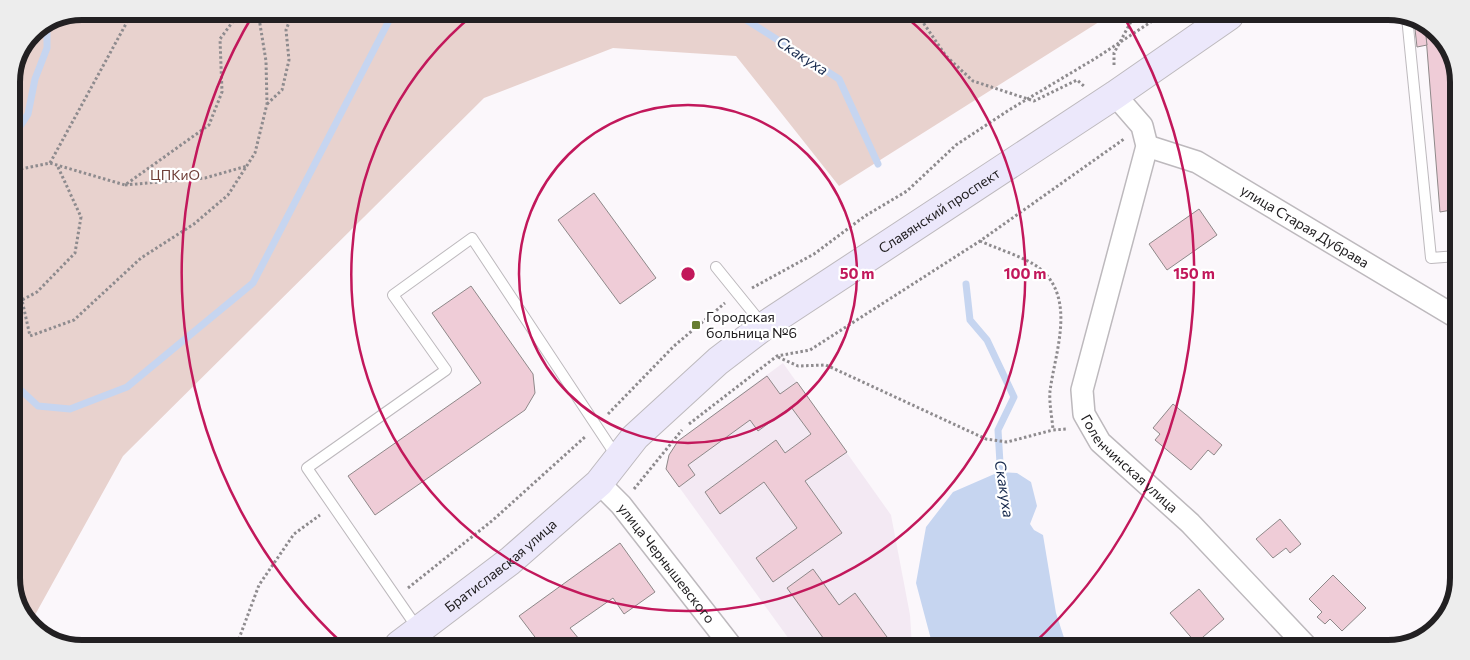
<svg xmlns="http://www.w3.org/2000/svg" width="1470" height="660" font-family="Commissioner,sans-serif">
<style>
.built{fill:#f3e9f3}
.green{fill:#e8d2ce}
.water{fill:#c6d5f0}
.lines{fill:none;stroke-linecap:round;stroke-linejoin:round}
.stream{stroke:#c6d5f0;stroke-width:7}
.building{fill:#efccd7;stroke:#8e8889}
.lane-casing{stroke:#bdb9bd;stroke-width:12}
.street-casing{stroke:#bdb9bd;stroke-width:24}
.secondary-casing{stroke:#bdb9bd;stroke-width:30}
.path{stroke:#8e8b8e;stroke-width:3;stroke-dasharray:2.5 2.5;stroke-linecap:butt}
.lane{stroke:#fff;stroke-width:10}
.street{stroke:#fff;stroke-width:21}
.secondary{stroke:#ece8fb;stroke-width:28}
.ring{fill:none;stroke:#c2185b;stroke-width:2.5}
.poi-dot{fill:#667e31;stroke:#fff;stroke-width:2}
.labels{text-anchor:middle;stroke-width:4.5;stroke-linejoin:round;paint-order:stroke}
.park-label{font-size:14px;fill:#6f3e37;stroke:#fff}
.street-label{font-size:14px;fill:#222022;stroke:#fff}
.poi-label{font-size:14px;fill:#222022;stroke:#fff;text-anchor:start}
.water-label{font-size:15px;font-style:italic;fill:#16294d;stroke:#fff}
.rim{fill:none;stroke:#222022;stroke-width:6}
.centre{fill:#c2185b;stroke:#fff;stroke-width:2.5}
.ring-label{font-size:15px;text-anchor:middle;font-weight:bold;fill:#c2185b;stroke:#fff;stroke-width:4.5;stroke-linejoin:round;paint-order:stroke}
</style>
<rect width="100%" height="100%" fill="#fbf7fb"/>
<polygon class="built" points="783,363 891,515 910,615 912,647 794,646 666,469 669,455 678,441"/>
<polygon class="green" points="82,11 1110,15 839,186 736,56 613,48 484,98 123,456 30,624 26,621 11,583 11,78 32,32"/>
<polygon class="water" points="999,472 1017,473 1031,482 1037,506 1030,524 1034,530 1043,535 1056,613 1067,647 933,647 916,583 926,527 953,492"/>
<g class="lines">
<g class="stream">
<polyline points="737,14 839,79 878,164"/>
<polyline points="11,140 28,114 35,79 47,48 47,26"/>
<polyline points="966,284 970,320 987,340 1014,397 998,430 1001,480"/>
<polyline points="11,381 38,406 70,409 127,387 253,283 393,13"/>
</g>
</g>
<g class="building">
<polygon points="1425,24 1447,42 1459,78 1457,209 1440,212"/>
<polygon points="1425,28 1427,45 1417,47 1415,29"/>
<polygon points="594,193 656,278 620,304 558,220"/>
<polygon points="1199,209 1217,235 1167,270 1149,244"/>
<polygon points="471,286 533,374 535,393 525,410 375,515 348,476 481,383 432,313"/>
<polygon points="767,376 780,394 797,382 847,452 805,481 842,533 773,582 756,558 797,528 764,482 720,514 705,492 776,440 785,453 811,434 791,407 758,431 750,420 688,465 695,475 679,487 666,469 669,455 678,441"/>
<polygon points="1173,404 1222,445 1214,455 1208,450 1191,470 1155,440 1160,434 1153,428"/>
<polygon points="1280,519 1301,544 1290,553 1286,548 1273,558 1256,539"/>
<polygon points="620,543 655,592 624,614 613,598 570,628 579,639 571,645 541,645 519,616"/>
<polygon points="813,569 839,605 855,593 887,637 874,647 829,646 787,588"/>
<polygon points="1333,575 1366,608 1342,631 1330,619 1325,624 1317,617 1322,612 1309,599"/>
<polygon points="1199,589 1224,619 1196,643 1170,613"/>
<polygon points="1393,639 1399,645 1383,649"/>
</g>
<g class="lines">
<g class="lane-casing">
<g id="lane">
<polyline points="1407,17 1431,258 1457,256"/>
<polyline points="716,267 763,325"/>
<polyline points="418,629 307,468 446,370 393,295 472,238 617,457"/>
</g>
</g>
<g class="street-casing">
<g id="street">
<path id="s1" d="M1115 95 1142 126 1147 146 1082 390 1084 414 1100 442 1190 523 1308 648"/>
<path id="s2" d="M1147 146 1197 162 1456 317"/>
<path id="s3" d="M599 483 621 505 731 646"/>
</g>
</g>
<g class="secondary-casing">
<g id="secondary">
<path id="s4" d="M399 645 510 561 599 483 635 437 718 361 764 326 1115 95 1229 16"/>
</g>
</g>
<g class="path">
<polyline points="918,15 946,56 973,81 1034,101 1077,80 1085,87"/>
<polyline points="1114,65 1114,53 1134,16"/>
<polyline points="267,104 282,90 289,60 286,30 293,12"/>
<polyline points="50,163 133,11"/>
<polyline points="58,167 81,217 75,253 37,292 22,300 30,336 74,320 141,258 194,224 228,195 255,153 267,104 266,61 258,12"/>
<polyline points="11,171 50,163 125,185 209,125 222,92 220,39 240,12"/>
<polyline points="125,185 205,178 247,166"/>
<path d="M980 241C995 248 1027 258 1039 268 1077 298 1055 352 1050 391 1049 403 1052 417 1053 430L1067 429"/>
<polyline points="752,288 814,254 865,216 907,191 956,145 1009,110 1096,58 1160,16"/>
<polyline points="778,357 798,366 826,365 986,439 1007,442 1053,430"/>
<polyline points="608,414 674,346 725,303"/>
<polyline points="689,424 777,356 810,350 980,241 1124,139"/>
<polyline points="634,489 682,430"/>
<polyline points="408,588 493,520 586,436"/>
<polyline points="237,644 259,585 294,534 320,515"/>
</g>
<use href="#lane" class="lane"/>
<use href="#street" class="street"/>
<use href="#secondary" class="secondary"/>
</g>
<g class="ring">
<circle cx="688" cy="274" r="169"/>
<path d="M905 16A337 337 0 1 1 474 14"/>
<path d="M343 644A506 506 0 0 1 254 13M1124 17A506 506 0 0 1 1030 647"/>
</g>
<rect class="poi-dot" x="691" y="320" width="10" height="10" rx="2.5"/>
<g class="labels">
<g class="park-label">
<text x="175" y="180">ЦПКиО</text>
</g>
<g class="street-label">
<text dy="5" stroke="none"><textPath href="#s4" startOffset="696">Славянский проспект</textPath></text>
<text dy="5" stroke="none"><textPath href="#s2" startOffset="178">улица Старая Дубрава</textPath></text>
<text dy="5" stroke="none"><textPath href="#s1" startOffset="406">Голенчинская улица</textPath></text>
<text dy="5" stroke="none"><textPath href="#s3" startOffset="105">улица Чернышевского</textPath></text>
<text dy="5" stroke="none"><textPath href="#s4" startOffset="129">Братиславская улица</textPath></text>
</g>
<g class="poi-label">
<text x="706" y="322">Городская<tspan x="706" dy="16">больница №6</tspan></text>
</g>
<g class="water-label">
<text transform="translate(802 56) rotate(33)" y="5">Скакуха</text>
<text transform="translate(1004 489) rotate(81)" y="5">Скакуха</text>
</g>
</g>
<path d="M0 0H1470V660H0ZM82 20H1388A62 62 0 0 1 1450 82V578A62 62 0 0 1 1388 640H82A62 62 0 0 1 20 578V82A62 62 0 0 1 82 20Z" fill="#ededed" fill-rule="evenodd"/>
<path class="rim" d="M82 20H1388A62 62 0 0 1 1450 82V578A62 62 0 0 1 1388 640H82A62 62 0 0 1 20 578V82A62 62 0 0 1 82 20Z"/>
<circle cx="688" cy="274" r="8" class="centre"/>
<g class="ring-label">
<text x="857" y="279">50 m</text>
<text x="1025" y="279">100 m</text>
<text x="1194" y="279">150 m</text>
</g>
</svg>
